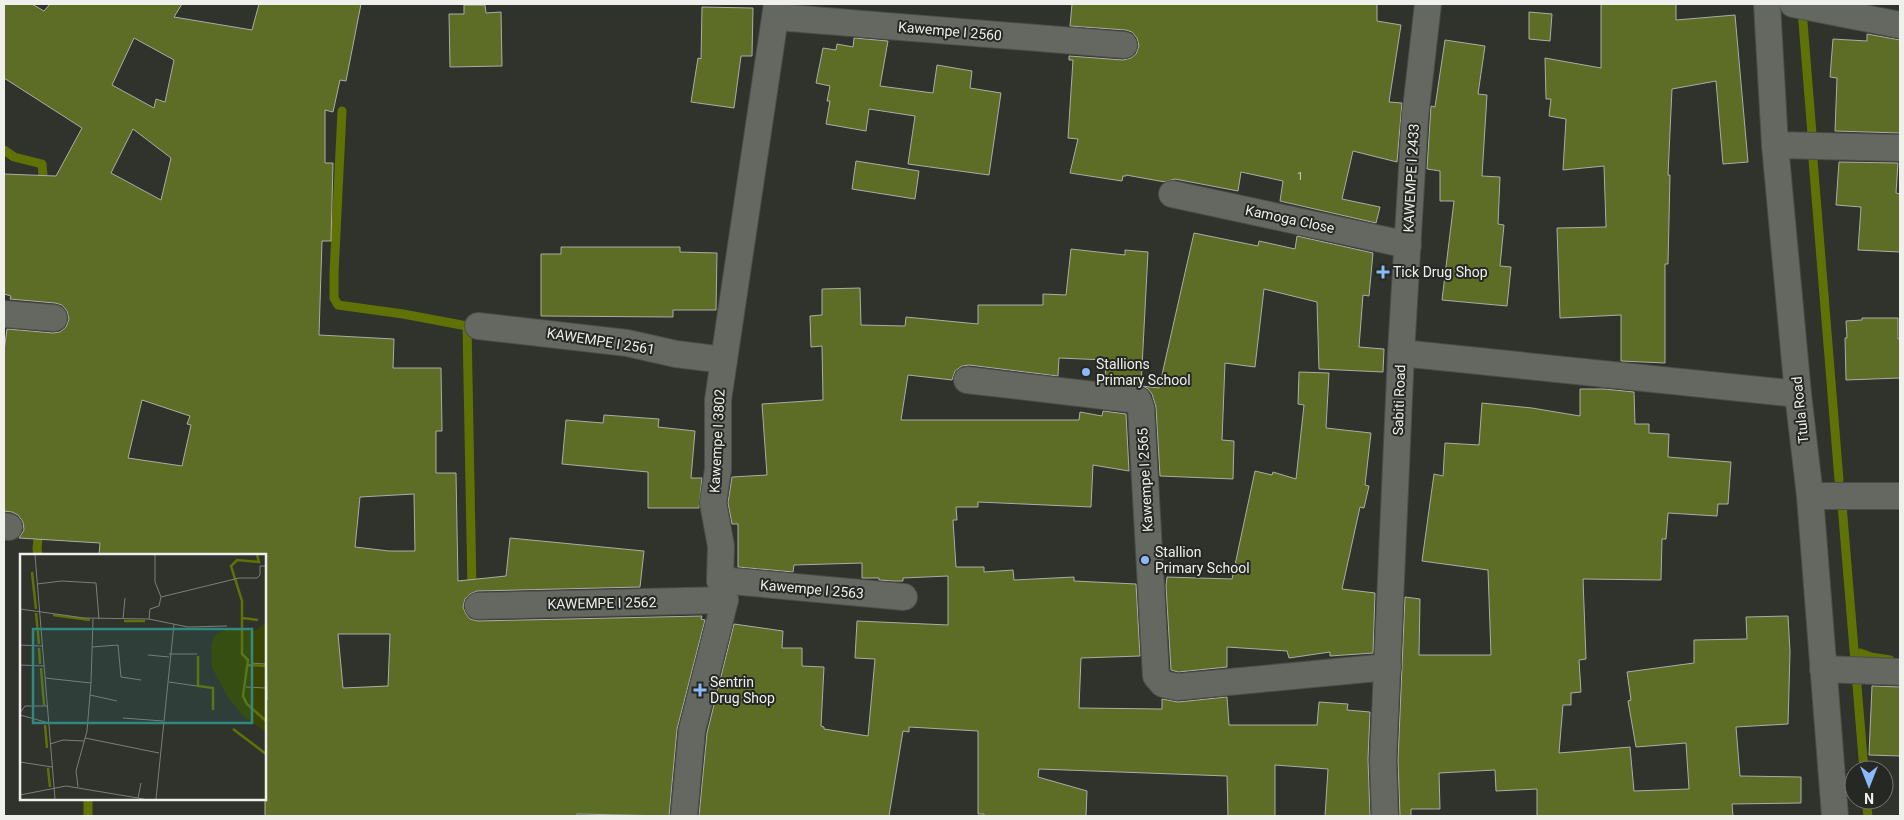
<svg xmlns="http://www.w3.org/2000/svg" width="1904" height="820" font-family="Roboto,sans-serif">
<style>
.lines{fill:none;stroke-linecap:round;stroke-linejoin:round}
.stream{stroke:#607206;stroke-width:9}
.building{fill:#5e6d26;stroke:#abada6;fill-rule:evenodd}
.minor-casing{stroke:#4c4d49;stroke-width:28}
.minor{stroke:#656761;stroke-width:26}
.poi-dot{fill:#8cb9fc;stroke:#262823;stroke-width:2}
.labels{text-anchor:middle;stroke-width:4;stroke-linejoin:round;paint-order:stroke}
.number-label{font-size:11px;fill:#cbcfba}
.street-label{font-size:14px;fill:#eff0ec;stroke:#262823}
.poi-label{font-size:14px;fill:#eff0ec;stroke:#262823;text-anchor:start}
.inset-river{fill:none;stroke:#607206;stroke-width:2.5}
.inset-road{fill:none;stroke:#7c7e79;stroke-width:1}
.view{fill:#318881;fill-opacity:0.15;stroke:#318881;stroke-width:2.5}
.inset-edge{fill:none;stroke:#eff0ec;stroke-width:2.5}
</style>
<rect width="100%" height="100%" fill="#30322c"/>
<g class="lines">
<g class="stream">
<polyline points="1802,10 1812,134"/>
<polyline points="342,111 334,273 334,298 338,305 403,314 467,326 472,589"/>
<polyline points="4,150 14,157 42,164 44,187"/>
<polyline points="1813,160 1839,480"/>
<polyline points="1842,505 1864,770"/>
<polyline points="38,555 37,549 39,528"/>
<polyline points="1855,655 1860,653 1871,657 1890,660"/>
<polyline points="1866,800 1868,816"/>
<polyline points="88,816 88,799"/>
</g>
</g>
<g class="building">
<path d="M4 4H32L44 11 50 4H182L174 17 252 30 259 4H361L346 81 340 80 333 112 325 110V163H333L331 241H322L319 335 394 339 393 368H441L442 431H436V473H456L458 581 506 576 510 538 644 551 640 587 477 591 470 594 465 599 463 607 466 614 470 619 478 621 702 616 701 619 705 620 677 729 669 816 577 814V816H265V700H267L265 555H99L100 543 19 538 24 530 23 522 18 515 12 512 4 511V351L7 329 53 333 60 332 66 327 69 319 67 311 62 305 55 303 10 299 11 296 4 294V174L56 176 82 128 4 78ZM134 38 174 60 165 102 156 99 154 108 112 85ZM133 129 171 158 161 200 111 173ZM142 400 190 416 187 424 191 425 182 466 128 458ZM414 494 415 551H389L355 547 360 497ZM338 634H390L388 686 343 688Z"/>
<polygon points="1072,4 1377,4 1377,21 1401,25 1389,102 1402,103 1397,162 1353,151 1342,199 1380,207 1376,223 1280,201 1283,181 1241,172 1238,191 1175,179 1165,182 1126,175 1126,176 1123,176 1122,181 1070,173 1078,139 1068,138 1073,60 1069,60 1069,56 1123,60 1131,58 1136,54 1139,46 1137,38 1132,32 1126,30 1070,26"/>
<polygon points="1601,4 1676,4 1676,20 1735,15 1748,162 1723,164 1716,81 1672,89 1668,175 1670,175 1668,264 1665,264 1665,363 1621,361 1621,315 1560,318 1557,228 1606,227 1604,166 1563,170 1566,119 1549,116 1551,99 1546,99 1545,58 1601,68"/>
<polygon points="464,5 485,5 486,13 501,12 502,66 450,67 449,14 464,14"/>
<polygon points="702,7 753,8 752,56 741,56 734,108 691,102 698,58 701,59"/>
<polygon points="1529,12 1552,14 1550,41 1529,39"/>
<polygon points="1867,34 1900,40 1900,133 1835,131 1837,78 1830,77 1833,39 1867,41"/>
<polygon points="854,38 888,41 880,86 933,93 937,65 972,71 970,88 1001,93 989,175 908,164 915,116 869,109 866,131 826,124 830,101 827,101 830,86 816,83 823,48 836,50 837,44 853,47"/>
<polygon points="1445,40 1485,46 1478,94 1487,95 1482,176 1500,177 1498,224 1504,225 1500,266 1511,267 1507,306 1442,300 1454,201 1440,201 1440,171 1427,169 1431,106 1435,107"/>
<polygon points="856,161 919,171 915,199 852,189"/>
<polygon points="1839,162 1898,163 1896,193 1900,194 1900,252 1858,250 1861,207 1836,205"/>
<polygon points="1194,233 1258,246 1259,241 1295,249 1297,236 1373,253 1369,296 1363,295 1359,347 1384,349 1383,372 1319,369 1317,302 1264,289 1255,367 1225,363 1222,440 1234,441 1233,479 1160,476 1156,407 1152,394 1148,389 1142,386 1159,388"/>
<polygon points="561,247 680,247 680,252 717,253 716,310 673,310 673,317 541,316 541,254 561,254"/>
<polygon points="1071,249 1125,255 1125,250 1148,252 1141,386 1105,381 1106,360 1059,358 1058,376 969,365 962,366 955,371 952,380 908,375 901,420 1079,420 1080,412 1102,416 1103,411 1126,414 1129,471 1093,465 1091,507 978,502 978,507 956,507 957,520 953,520 956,567 984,567 984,572 1013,570 1014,580 1074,577 1074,581 1136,584 1140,656 1081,658 1079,708 1162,709 1162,699 1178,702 1227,697 1229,725 1317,725 1319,702 1348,704 1347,710 1370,712 1368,759 1370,816 1325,816 1328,769 1275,765 1275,816 1228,816 1227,776 1039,769 1038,777 1087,791 1086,816 984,816 984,814 978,814 978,731 909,727 909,732 903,731 889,816 699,816 707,733 734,624 783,631 782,648 802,648 802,666 824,667 821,726 824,727 824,729 868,736 875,659 855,658 857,621 948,625 948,576 903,578 903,581 894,581 879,580 879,578 862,578 862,563 794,565 793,572 738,567 738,524 732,524 728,503 732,477 767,475 762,404 823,400 822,346 811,347 810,316 822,315 822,289 860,288 861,325 905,326 906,317 978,324 978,305 1043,305 1043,294 1066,295"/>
<polygon points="1862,318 1898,318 1898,339 1900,339 1900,378 1846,380 1845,338 1847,338 1846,321 1862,320"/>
<polygon points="1299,372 1329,373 1326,428 1371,433 1365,485 1369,486 1364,508 1360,507 1342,589 1375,593 1373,653 1330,656 1330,652 1289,658 1287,651 1227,647 1227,667 1178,672 1171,670 1166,586 1167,577 1232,579 1255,471 1272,475 1273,472 1296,479 1304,405 1298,404"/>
<polygon points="1580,389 1604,389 1634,392 1635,424 1649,424 1649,433 1669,434 1668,457 1731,462 1728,504 1718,504 1717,516 1668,513 1666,539 1662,539 1661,580 1583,579 1586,659 1579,660 1581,692 1571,693 1571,705 1563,705 1559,753 1630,747 1634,791 1689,789 1686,743 1636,747 1628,701 1631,700 1627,672 1694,663 1694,640 1747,639 1746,617 1788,616 1790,652 1788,724 1736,727 1740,776 1801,777 1801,803 1732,804 1733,816 1537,816 1537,789 1496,791 1495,770 1439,773 1440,809 1411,809 1411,816 1400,816 1398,760 1405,597 1420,599 1419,655 1491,655 1488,570 1422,561 1434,474 1443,476 1445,443 1479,445 1482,403 1532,408 1580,416"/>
<polygon points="604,415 659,419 658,427 695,431 691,478 702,478 699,508 648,508 648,472 562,464 566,420 603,423"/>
<polygon points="1872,686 1900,687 1900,756 1869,755"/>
</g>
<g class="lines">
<g class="minor-casing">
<g id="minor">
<polyline points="1767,4 1775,145 1798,394 1810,496 1835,816"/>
<polyline points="1793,4 1900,25"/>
<polyline points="776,17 1124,45"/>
<polyline points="1775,145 1900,148"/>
<polyline points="1172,194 1408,245"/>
<polyline points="4,314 54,318"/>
<polyline points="478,326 627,343 676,354 724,360"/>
<polyline points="1401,353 1415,117 1428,4"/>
<polyline points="967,380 1138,400 1141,408 1156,676 1163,684 1177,687 1388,667"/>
<polyline points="1810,496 1900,496"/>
<polyline points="4,526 9,527"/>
<polyline points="720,580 904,597"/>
<polyline points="478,606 725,600"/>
<polyline points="1823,669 1900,672"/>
<polyline points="684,816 692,730 725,600 720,580 721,546 713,503 718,469 718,400 777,4"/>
<polyline points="1385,816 1383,760 1401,353 1798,394"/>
</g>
</g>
<use href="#minor" class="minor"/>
</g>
<g class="poi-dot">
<path d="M1380.5 264.5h5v5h5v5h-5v5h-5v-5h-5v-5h5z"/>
<circle cx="1086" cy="372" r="5"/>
<circle cx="1145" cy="560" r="5"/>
<path d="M697.5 682.5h5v5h5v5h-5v5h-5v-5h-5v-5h5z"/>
</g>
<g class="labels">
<g class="number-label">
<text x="1300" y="180">1</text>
</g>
<g class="street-label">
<text transform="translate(950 31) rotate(5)" y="5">Kawempe I 2560</text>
<text transform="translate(1411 178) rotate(-87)" y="5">KAWEMPE I 2433</text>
<text transform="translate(1290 219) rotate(12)" y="5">Kamoga Close</text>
<text transform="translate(601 341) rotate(9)" y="5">KAWEMPE I 2561</text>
<text transform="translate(1399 400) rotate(-88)" y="5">Sabiti Road</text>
<text transform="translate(1800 410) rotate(-96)" y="5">Ttula Road</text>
<text transform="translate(717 441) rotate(-87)" y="5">Kawempe I 3802</text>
<text transform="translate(1145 480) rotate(-93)" y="5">Kawempe I 2565</text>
<text transform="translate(812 589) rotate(5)" y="5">Kawempe I 2563</text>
<text transform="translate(602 603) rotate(-1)" y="5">KAWEMPE I 2562</text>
</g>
<g class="poi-label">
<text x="1393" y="277">Tick Drug Shop</text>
<text x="1096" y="369">Stallions<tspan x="1096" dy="16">Primary School</tspan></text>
<text x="1155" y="557">Stallion<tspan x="1155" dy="16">Primary School</tspan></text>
<text x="710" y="687">Sentrin<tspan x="710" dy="16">Drug Shop</tspan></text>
</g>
</g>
<g transform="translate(20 554)">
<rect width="246" height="246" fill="#30322c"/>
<path d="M246 68V178L224 163 208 143 192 114 191 93 194 82 205 76H237Z" fill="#394501"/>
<path class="inset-river" d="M237 1 239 8 217 6 211 12 222 47V100L228 106 223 142 227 150 246 167M12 18 16 55M16 59 19 90M33 61 70 66M223 64 238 66M104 67H125M19 94 20 110M178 102V132L193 134V156M227 111 246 112M21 114 24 151M25 171 27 194M213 175 246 200M28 214 30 233"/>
<path class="inset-road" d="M15 1 35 245M135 1V28L141 43M17 30 42 27 76 29 79 65M0 55 64 64 129 65 168 73 207 72M103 65 105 44M129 65 130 55 139 52 141 43 219 24H237L240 21V12H246M0 91 22 92M72 93 98 91 101 123 121 126M149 100H177M128 101 149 103M231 109 246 110M0 111 24 112M25 124 71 129 73 65M149 128 177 132M226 133 246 134M70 141 97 147M0 159 5 152H28M0 161 29 169M103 164 143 167M65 184 139 199M30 190 43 186 64 187M0 208 32 213M58 233 56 217 67 177 71 129M0 241 46 232 124 245M118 244 121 229M136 245 154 70"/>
<path class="view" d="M13 75H232V169H13Z"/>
<rect width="246" height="246" class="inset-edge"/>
</g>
<rect width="1904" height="820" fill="none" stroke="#eff0ec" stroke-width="10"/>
<g transform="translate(1869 785) rotate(180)"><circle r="24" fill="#262823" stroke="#767873"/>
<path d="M0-4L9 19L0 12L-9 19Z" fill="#8cb9fc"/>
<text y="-8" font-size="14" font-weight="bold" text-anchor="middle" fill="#eff0ec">N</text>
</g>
</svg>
